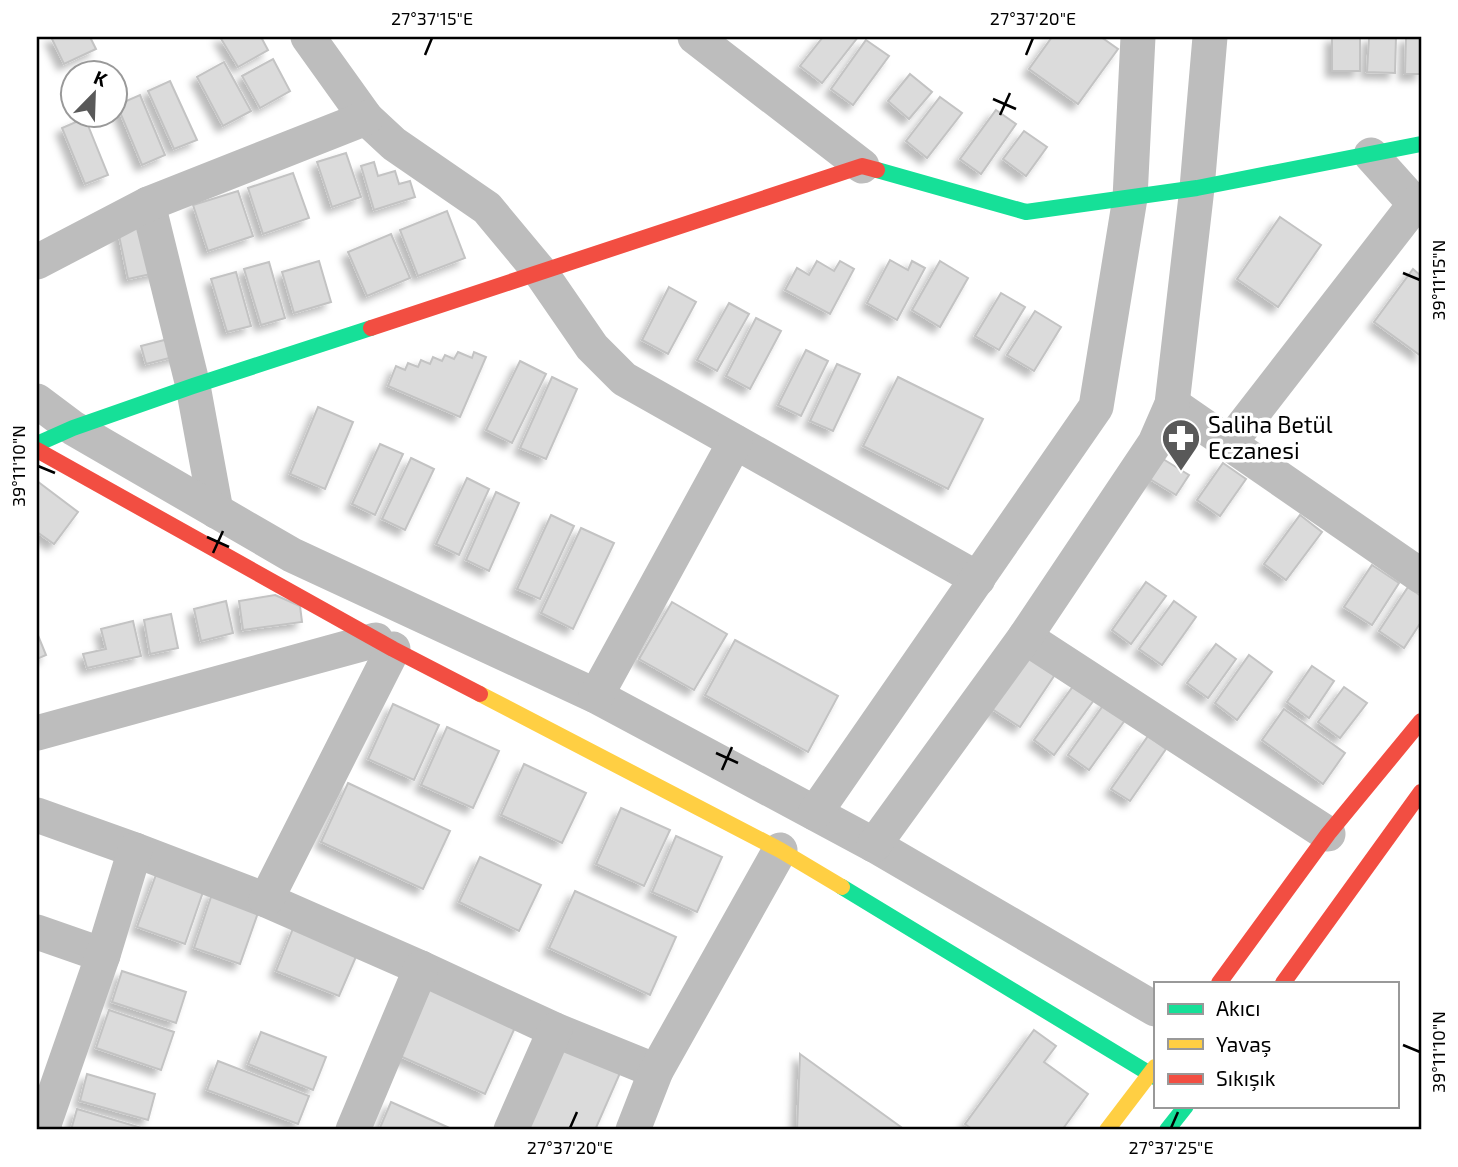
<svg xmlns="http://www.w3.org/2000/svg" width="1458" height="1167" font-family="'Exo 2',sans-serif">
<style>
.building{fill:#dbdbdb;stroke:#c3c3c3;stroke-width:2;filter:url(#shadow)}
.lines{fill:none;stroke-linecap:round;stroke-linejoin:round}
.street{stroke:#bdbdbd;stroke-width:35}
.fast{stroke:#16e098;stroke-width:16}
.slow{stroke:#ffcf43;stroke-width:16}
.jam{stroke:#f24e42;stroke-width:16}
.ticks{fill:none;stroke:#000;stroke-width:2.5}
.labels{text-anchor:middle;stroke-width:7;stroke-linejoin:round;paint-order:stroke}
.poi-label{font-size:23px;fill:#000;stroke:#fff;text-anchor:start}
.neatline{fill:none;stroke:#000;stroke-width:2.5}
.ticks-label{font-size:18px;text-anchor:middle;fill:#000}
</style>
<defs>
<filter id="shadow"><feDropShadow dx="-6" dy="6" stdDeviation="3.5" flood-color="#0004"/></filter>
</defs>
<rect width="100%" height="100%" fill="#fff"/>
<g class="building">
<polygon points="51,37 90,37 96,49 64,64"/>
<polygon points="220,37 261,37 268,50 238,67"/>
<polygon points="823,37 858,37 822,83 800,66"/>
<polygon points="1052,37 1101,37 1118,49 1078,104 1029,69"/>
<rect x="1332" y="37" width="28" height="34"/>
<polygon points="1369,37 1396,37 1395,73 1367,72"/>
<polygon points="1406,37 1421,37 1421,74 1405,74"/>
<polygon points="866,40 889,56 853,105 831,89"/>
<polygon points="273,59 290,91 260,108 242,76"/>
<polygon points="224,62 251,111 223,126 197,77"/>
<polygon points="910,74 932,92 909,119 888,101"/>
<polygon points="170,81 197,140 174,149 148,91"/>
<polygon points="140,95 165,155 142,165 117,105"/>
<polygon points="940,97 962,113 927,158 906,141"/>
<polygon points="996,110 1016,124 981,174 960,159"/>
<polygon points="85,118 108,175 85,184 62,128"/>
<polygon points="1024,131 1047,147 1026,176 1003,159"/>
<polygon points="346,153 361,197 332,207 317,162"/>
<polygon points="374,162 378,176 395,171 399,184 410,181 415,197 374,210 361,166"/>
<polygon points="293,173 309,218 263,234 248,188"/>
<polygon points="238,191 253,236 208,251 193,205"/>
<polygon points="447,211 465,258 418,276 400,230"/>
<polygon points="148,214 160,272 128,279 116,221"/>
<polygon points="1280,217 1321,245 1278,307 1237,279"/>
<polygon points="391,234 410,278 367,296 348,252"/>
<polygon points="890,260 908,270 912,261 925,268 897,320 867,303"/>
<polygon points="319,261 331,302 294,313 282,272"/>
<polygon points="817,261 834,271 840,261 854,269 830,314 785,290 797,268 809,275"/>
<polygon points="940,261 968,278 940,327 912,310"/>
<polygon points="269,262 285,318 261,325 244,269"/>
<polygon points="1413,269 1421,276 1421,356 1374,322"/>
<polygon points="236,272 251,326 227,332 211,279"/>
<polygon points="669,287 696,302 668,354 642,340"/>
<polygon points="1001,293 1025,307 999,350 975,336"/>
<polygon points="729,303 749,314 717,371 697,360"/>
<polygon points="1035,311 1061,327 1034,371 1007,355"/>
<polygon points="756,318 781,331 750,389 726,376"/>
<polygon points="176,337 181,355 146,364 141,346"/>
<polygon points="806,350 828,361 801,416 778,405"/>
<polygon points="458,352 472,358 474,352 486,357 460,417 388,386 396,366 405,370 408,363 418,367 421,360 430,364 433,357 442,361 445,355 454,359"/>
<polygon points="520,361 546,374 512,443 486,430"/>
<polygon points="837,364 860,374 833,431 810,421"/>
<polygon points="552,377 577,389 546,459 520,448"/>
<polygon points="898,377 983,419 948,489 863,446"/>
<polygon points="318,407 353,422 325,489 290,474"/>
<polygon points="380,444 403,454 375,515 352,504"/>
<polygon points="411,458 434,469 405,530 382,519"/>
<polygon points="1163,459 1189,475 1176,495 1150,479"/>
<polygon points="1223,463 1246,479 1220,516 1197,500"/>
<polygon points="467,478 489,489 459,555 436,544"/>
<polygon points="37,481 78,512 54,544 37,532"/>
<polygon points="496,492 519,503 489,571 466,560"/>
<polygon points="551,515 574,526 540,599 517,589"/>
<polygon points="1300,515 1322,532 1286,580 1264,564"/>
<polygon points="581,528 614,543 573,629 541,613"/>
<polygon points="1372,565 1399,583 1372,625 1344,607"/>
<polygon points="1146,582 1166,596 1131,644 1112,630"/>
<polygon points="1408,587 1421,596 1421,622 1404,648 1379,631"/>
<polygon points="275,595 300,606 302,622 243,630 239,601"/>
<polygon points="226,601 233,633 201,641 194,609"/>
<polygon points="1174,601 1196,617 1162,665 1139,649"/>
<polygon points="672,602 727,634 694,690 639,659"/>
<polygon points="171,614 178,648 150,654 144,620"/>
<polygon points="133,621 141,656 87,668 83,654 106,649 101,629"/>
<polygon points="37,633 46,655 37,659"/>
<polygon points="735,640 838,696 808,752 705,695"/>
<polygon points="1216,644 1236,659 1208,698 1187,683"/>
<polygon points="1029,655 1056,673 1020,727 992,709"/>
<polygon points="1249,655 1272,672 1237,720 1215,703"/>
<polygon points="1312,666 1334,681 1309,718 1287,702"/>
<polygon points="1074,685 1094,700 1054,755 1034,740"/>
<polygon points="1344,687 1367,703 1340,738 1318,722"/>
<polygon points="1107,700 1128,716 1089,770 1068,755"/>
<polygon points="393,704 439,725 414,780 368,759"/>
<polygon points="1284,709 1345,753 1323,784 1262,740"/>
<polygon points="447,727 499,751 473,808 421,785"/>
<polygon points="1148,736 1166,749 1130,801 1111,789"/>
<polygon points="524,764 586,793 562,843 501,815"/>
<polygon points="348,783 450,831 423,889 321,842"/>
<polygon points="621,808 670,830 644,886 596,864"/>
<polygon points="676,836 722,857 697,912 652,892"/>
<polygon points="480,857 541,885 519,931 459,902"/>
<polygon points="157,872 204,889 185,944 137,927"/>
<polygon points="213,891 260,907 240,964 194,948"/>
<polygon points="575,891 676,937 650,995 549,948"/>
<polygon points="294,926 358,952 339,996 276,971"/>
<polygon points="122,971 186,992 176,1023 112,1002"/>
<polygon points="432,984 517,1023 485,1094 400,1056"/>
<polygon points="109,1010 174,1032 161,1070 96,1048"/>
<polygon points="1034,1030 1056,1046 1044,1062 1088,1094 1062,1130 973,1130 965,1124"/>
<polygon points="261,1032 326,1057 313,1090 248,1064"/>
<polygon points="552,1044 620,1073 595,1130 515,1130"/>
<polygon points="800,1054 905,1130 797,1130"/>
<polygon points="218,1061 309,1096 298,1124 207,1090"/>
<polygon points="87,1074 155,1094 148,1120 80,1101"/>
<polygon points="391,1102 454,1130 379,1130"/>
<polygon points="77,1109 145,1129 145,1130 71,1130"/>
</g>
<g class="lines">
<g class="street">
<polyline points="308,37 366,118 394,144 487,208 541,273 592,347 624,379 978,579"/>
<polyline points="695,37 862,166"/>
<polyline points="1371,155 1415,204 1421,208"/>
<polyline points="148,204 193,386 216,511"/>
<polyline points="37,262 148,204 366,118"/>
<polyline points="37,401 73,428 292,555 596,696 874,845 1155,1009"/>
<polyline points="1172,404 1421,576"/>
<polyline points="1229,444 1415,204"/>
<polyline points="1025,637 1328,834"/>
<polyline points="596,696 735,442"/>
<polyline points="37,733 376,640"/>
<polyline points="815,813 1096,407 1130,198 1138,37"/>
<polyline points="37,815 135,850 266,900 421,968 555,1030 656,1071"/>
<polyline points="874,845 1025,637 1155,443 1172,404 1197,188 1210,37"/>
<polyline points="266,900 393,649"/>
<polyline points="37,932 103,955"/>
<polyline points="45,1130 43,1127 103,955 135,850"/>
<polyline points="353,1130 421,968"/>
<polyline points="511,1130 555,1030"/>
<polyline points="633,1130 656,1071 780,850"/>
</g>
<g class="fast">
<polyline points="877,170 1026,212 1197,188 1421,144"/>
<polyline points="37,444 73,428 193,386 371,328"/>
<polyline points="842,887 1155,1077"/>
<polyline points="1167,1130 1186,1106"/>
</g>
<g class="slow">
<polyline points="480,694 780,850 842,887"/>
<polyline points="1107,1130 1155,1067"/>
</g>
<g class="jam">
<polyline points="371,328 862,166 877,170"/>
<polyline points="37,450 393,649 480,694"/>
<polyline points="1219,983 1328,834 1421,721"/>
<polyline points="1283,983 1421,792"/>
</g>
</g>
<path class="ticks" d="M425 55 432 38M1026 55 1033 38M993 99 1016 109M1000 115 1010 93M1403 273 1420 280M38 466 55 473M207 537 229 547M213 553 223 531M716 753 738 763M722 770 732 747M1403 1045 1420 1052M570 1128 577 1112M1171 1128 1178 1112"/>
<defs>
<g id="pharmacy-pin" transform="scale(2.0125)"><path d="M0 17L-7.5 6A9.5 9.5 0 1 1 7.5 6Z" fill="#595959" stroke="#fff"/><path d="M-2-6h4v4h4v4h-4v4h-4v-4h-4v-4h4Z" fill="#fff"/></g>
</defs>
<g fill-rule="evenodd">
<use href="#pharmacy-pin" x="1181" y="438"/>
</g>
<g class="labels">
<g class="poi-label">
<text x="1208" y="433">Saliha Betül<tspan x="1208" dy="26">Eczanesi</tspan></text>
</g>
</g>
<rect width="1458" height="1167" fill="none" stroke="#ffffff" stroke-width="77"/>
<rect x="1154" y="982" width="245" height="126" fill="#ffffff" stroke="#999999" stroke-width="2"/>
<rect x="1168" y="1004" width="35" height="10" fill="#16e098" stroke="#999999" stroke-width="2"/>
<text x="1216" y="1016" font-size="21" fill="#000000">Akıcı</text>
<rect x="1168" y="1039" width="35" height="10" fill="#ffcf43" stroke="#999999" stroke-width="2"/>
<text x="1216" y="1052" font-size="21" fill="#000000">Yavaş</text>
<rect x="1168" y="1074" width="35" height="10" fill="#f24e42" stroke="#999999" stroke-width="2"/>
<text x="1216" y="1086" font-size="21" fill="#000000">Sıkışık</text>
<g transform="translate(94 94) rotate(23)"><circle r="33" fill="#ffffff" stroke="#999999" stroke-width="2"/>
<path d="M0-5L12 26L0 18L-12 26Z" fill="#595959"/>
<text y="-10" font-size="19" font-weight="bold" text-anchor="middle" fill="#000000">K</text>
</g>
<rect x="38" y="38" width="1382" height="1090" class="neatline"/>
<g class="ticks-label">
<text x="432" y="25">27°37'15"E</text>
<text x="1033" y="25">27°37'20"E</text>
<text transform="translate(1439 280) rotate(-90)" y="6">39°11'15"N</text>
<text transform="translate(19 466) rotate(-90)" y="6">39°11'10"N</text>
<text transform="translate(1439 1052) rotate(-90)" y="6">39°11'10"N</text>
<text x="570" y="1154">27°37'20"E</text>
<text x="1171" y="1154">27°37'25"E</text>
</g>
</svg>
